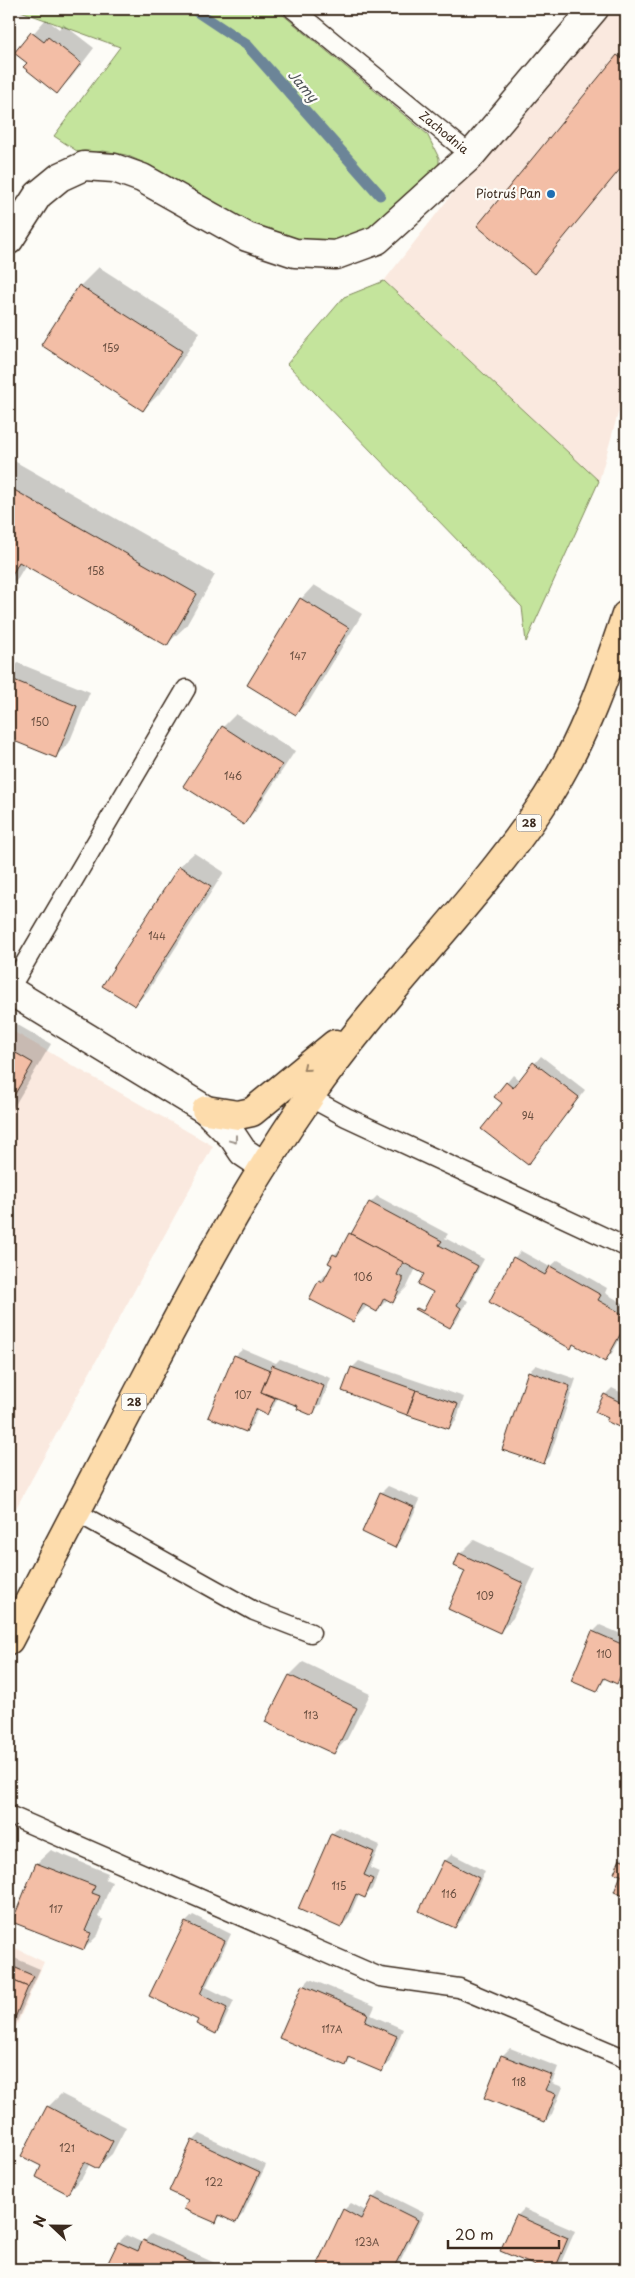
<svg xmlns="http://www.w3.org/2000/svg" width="635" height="2278" font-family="'Playpen Sans',sans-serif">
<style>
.built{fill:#fae9df}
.green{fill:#c4e49c;stroke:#80875d}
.shadow{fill:#0003}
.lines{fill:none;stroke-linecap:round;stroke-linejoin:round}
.stream{stroke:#6c8598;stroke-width:11}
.building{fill:#f3bea6;stroke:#3b2a1e}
.service-casing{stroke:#3b2a1e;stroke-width:21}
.minor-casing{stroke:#3b2a1e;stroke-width:31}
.primary-casing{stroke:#3b2a1e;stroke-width:31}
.service{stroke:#fdfcf7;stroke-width:18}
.minor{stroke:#fdfcf7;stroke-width:28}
.primary{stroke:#fddcac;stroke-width:28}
.oneway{stroke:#9c8365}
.oneway2{stroke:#9c938a}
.poi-dot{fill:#1f6fb2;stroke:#fdfcf7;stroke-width:2}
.labels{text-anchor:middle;stroke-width:4.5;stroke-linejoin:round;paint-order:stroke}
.number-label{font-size:10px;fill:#694f40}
.shield{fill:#fdfcf7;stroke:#75695f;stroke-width:1}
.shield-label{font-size:11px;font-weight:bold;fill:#3b2a1e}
.street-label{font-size:12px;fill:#3b2a1e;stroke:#fdfcf7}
.poi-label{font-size:12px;fill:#3b2a1e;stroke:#fdfcf7;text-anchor:end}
.water-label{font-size:14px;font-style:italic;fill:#53575b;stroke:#fdfcf7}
</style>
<rect width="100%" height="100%" fill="#fdfcf7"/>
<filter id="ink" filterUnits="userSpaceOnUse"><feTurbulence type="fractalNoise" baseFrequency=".02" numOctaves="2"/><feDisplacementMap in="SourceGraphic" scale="10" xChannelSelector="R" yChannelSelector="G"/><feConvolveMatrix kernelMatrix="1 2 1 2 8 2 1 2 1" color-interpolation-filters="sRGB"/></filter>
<g filter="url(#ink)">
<g class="built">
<polygon points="608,9 626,9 626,385 599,481 384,281 456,189"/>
<polygon points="9,1029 213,1146 9,1521"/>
<polygon points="9,1945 44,1962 9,2043"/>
</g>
<g class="green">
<polygon points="15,9 276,9 427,134 439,158 439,168 430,184 361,235 334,242 284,239 220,211 151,166 126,155 103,151 83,155 54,136 120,47"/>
<polygon points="384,281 599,481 526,642 522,607 287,364 344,297"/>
</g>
<g class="shadow">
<polygon points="46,19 59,29 63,24 94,48 71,78 57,92 28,62 16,53"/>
<polygon points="625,49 626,161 541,265 478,226"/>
<polygon points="99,267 200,332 162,391 143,410 80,286"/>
<polygon points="9,458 215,575 186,626 167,644 26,564 16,581 9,588"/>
<polygon points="314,585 362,614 310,700 296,714 301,599"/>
<polygon points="18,663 90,692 69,743 56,756 9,737 9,672"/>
<polygon points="236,714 295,751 257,809 243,823 223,727"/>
<polygon points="194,853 224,872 148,991 135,1005 104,985 180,866"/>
<polygon points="9,1020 51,1044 9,1115"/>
<polygon points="541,1056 585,1090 528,1163 504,1102 496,1097 513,1075 520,1081"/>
<polygon points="377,1196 448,1234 445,1238 484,1259 463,1298 468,1301 457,1320 450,1327 426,1273 416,1268 407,1287 393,1301 388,1299 377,1310 368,1305 353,1321 320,1281 333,1265 334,1255 344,1245 370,1203"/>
<polygon points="521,1251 550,1267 558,1260 607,1288 605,1293 626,1305 626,1328 612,1353 605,1360 575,1343 571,1347 514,1258"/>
<polygon points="243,1349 276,1363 280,1359 331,1378 321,1404 313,1412 278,1397 274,1406 267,1413 258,1409 252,1424 245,1431 235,1356"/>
<polygon points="359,1361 464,1397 456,1421 449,1428 352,1368"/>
<polygon points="536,1365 576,1379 550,1456 543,1463 529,1372"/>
<polygon points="612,1388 626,1395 626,1423 622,1427 610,1417 605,1395"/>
<polygon points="388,1486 420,1500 402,1539 395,1546 381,1493"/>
<polygon points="474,1540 536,1569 513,1618 500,1632 460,1554"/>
<polygon points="600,1625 626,1636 626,1670 617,1682 606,1678 597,1690 593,1632"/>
<polygon points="303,1662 370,1694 347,1739 334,1753 290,1675"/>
<polygon points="339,1827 380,1845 370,1868 379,1872 372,1889 365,1896 359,1894 348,1919 341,1926 332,1834"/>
<polygon points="51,1850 108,1873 105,1879 112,1882 98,1917 104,1920 98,1935 84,1949 37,1863"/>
<polygon points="452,1854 485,1871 462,1920 455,1927 445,1861"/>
<polygon points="626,1854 626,1895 616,1891 622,1875 621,1859"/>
<polygon points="193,1915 231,1934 206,1987 234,2001 222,2026 215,2033 200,2019 151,1995 186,1922"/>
<polygon points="12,1957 40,1969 9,2039 9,1960"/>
<polygon points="310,1979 375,2006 371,2015 403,2029 389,2063 382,2070 352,2058 345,2065 303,1986"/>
<polygon points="510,2048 558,2067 552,2083 563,2087 552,2114 545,2121 486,2098 503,2055"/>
<polygon points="61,2094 126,2127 112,2154 98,2167 90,2163 82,2178 68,2192 42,2165 48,2107"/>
<polygon points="200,2134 266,2165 243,2214 236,2221 222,2215 215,2221 190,2199 170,2191 193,2141"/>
<polygon points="380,2191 424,2213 396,2269 330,2269 319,2264 344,2210 351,2203 366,2211 373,2198"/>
<polygon points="524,2209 575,2231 560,2265 555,2269 546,2269 502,2251 517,2216"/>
<polygon points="151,2234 228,2269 106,2269 119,2242 126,2235 143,2243"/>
</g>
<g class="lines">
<polyline class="stream" points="193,9 247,45 380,195"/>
</g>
<g class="building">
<polygon points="31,32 44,42 48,37 81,63 57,94 23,67 27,63 14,53"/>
<polygon points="617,55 626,62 626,162 534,274 477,226"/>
<polygon points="79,285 182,351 143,411 41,345"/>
<polygon points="9,487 197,594 167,646 19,562 9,581"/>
<polygon points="300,598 349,628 296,715 247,685"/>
<polygon points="9,678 77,706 56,758 9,739"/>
<polygon points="222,726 282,765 244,825 183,786"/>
<polygon points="179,866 211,886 135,1006 102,986"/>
<polygon points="9,1049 33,1063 9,1104"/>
<polygon points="533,1062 579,1097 528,1165 481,1129 502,1103 494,1097 506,1082 513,1088"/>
<polygon points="369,1202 442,1241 439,1245 478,1266 457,1305 461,1308 450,1328 415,1309 417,1308 423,1311 433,1292 418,1284 424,1274 351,1234"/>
<polygon points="349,1233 403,1262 397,1275 403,1278 403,1281 393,1303 384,1298 377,1312 363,1304 353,1322 309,1299 319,1280 323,1282 332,1265 328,1263 333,1254 337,1256"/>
<polygon points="513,1257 545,1275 550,1266 601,1295 598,1300 626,1316 626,1324 605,1362 573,1344 571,1349 489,1302"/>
<polygon points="234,1355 270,1370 261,1392 275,1398 267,1415 255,1409 246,1432 208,1417"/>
<polygon points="272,1365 324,1386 314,1413 311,1415 297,1409 298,1406 261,1392"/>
<polygon points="351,1367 416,1390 407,1415 342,1391"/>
<polygon points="528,1371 570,1386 544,1464 502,1450"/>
<polygon points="416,1390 458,1404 449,1429 407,1415"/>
<polygon points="604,1394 626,1405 626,1421 623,1429 606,1421 608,1418 595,1412"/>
<polygon points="380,1492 414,1507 395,1548 362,1532"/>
<polygon points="459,1553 523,1583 500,1633 448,1609 465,1571 454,1566"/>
<polygon points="592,1631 626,1646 626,1662 617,1684 604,1678 597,1692 571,1681"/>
<polygon points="289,1675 357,1708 334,1754 265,1722"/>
<polygon points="331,1833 374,1852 364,1875 373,1879 365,1898 356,1894 341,1928 298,1909"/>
<polygon points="620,1859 626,1861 626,1897 614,1892 621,1875 614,1873"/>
<polygon points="444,1860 479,1878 455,1928 419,1911"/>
<polygon points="36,1863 95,1886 92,1893 100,1896 85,1931 91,1933 84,1950 12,1922"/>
<polygon points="185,1922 225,1941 200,1994 227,2008 216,2034 196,2024 198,2020 149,1996"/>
<polygon points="9,1965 34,1976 28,1987 9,1979"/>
<polygon points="9,1979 28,1987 9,2032"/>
<polygon points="302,1985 368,2013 365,2022 397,2036 382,2072 349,2058 346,2066 279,2038"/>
<polygon points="501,2055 552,2075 545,2090 556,2094 545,2122 484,2098"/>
<polygon points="47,2106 113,2141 98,2169 84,2162 68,2194 36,2177 41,2166 21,2156"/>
<polygon points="192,2140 260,2172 236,2223 219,2215 216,2223 184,2209 188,2200 169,2191"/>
<polygon points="372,2197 418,2220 393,2269 327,2269 317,2264 343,2209 361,2219"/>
<polygon points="516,2215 568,2238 555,2269 543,2269 500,2251"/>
<polygon points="143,2240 206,2269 105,2269 118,2242 138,2251"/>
</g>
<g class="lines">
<g class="service-casing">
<g id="service">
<path id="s1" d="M293 9 471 155"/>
<polyline points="9,990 186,689"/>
<polyline points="309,1097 346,1117 626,1247"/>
<polyline points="76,1512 254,1611 311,1633"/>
<polyline points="9,1815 380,1977 459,1988 626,2059"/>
</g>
</g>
<g class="minor-casing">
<g id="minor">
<polyline points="9,240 38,195 60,177 84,166 114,168 142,178 247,237 295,253 336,255 377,240 471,155 594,9"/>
<polyline points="9,990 206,1110 233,1137 243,1152 264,1166"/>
</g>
</g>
<g class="primary-casing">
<g id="primary">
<polyline points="206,1110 238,1115 252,1112 335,1044"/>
<path d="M9 1640C51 1560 93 1480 135 1399 189 1296 243 1192 310 1096 380 995 471 909 540 808 580 749 604 681 626 615"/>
</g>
</g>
<use href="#service" class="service"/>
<use href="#minor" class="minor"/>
<use href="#primary" class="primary"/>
</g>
<defs><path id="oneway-chevron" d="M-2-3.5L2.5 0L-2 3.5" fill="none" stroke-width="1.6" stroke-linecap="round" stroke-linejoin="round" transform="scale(1.25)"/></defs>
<use class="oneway" href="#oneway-chevron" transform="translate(306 1068) rotate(140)"/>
<use class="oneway2" href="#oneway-chevron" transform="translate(234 1140) rotate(53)"/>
</g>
<circle class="poi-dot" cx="551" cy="194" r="5"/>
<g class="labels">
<g class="number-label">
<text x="111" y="352">159</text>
<text x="96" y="575">158</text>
<text x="298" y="660">147</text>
<text x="40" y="726">150</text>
<text x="233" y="780">146</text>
<text x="157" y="940">144</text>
<text x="528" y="1120">94</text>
<text x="363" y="1281">106</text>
<text x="243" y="1399">107</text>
<text x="485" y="1600">109</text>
<text x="604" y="1658">110</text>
<text x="311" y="1719">113</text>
<text x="339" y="1890">115</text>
<text x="449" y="1898">116</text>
<text x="56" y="1913">117</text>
<text x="332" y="2033">117A</text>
<text x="519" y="2086">118</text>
<text x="67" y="2152">121</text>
<text x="214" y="2186">122</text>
<text x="367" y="2246">123A</text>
</g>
<g class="shield">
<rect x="516.5" y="814.5" width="25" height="17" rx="4"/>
<rect x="121.5" y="1393.5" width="25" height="17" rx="4"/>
</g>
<g class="shield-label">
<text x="529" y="827">28</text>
<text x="134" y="1406">28</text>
</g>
<g class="street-label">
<text dy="4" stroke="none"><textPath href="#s1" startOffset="195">Zachodnia</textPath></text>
</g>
<g class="poi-label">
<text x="541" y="198">Piotruś Pan</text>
</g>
<g class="water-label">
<text transform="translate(303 86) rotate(49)" y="5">Jamy</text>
</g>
</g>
<rect width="635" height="2278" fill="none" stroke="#fdfcf7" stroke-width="30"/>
<rect x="15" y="15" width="605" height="2248" fill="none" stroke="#3b2a1e" stroke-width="2" filter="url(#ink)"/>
<g transform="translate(52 2226) rotate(292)" stroke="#fdfcf7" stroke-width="4" paint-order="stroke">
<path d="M0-4L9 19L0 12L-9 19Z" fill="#3b2a1e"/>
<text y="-8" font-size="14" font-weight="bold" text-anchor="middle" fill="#3b2a1e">N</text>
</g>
<path d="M448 2240v8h111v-8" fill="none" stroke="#3b2a1e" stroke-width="2.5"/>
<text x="455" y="2240" font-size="15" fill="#3b2a1e" stroke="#fdfcf7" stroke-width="4" paint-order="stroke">20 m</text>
</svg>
